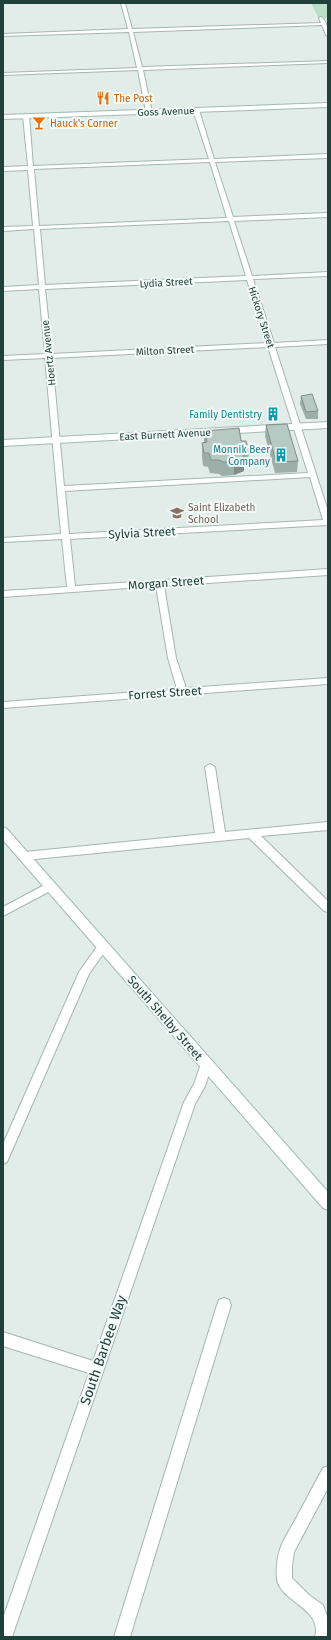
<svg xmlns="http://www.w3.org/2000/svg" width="331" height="1640" font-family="'Fira Sans',sans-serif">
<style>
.green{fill:#b9e0c7}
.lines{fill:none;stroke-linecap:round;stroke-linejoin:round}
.street-casing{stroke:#a4b6b1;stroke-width:2}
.secondary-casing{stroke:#9fbab3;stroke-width:2}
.street{fill:#fff;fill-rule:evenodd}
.secondary{fill:#fff;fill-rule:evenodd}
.wall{fill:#9dada8}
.shaded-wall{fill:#808d88}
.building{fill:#b7c9c3;stroke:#808d88}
.labels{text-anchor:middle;stroke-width:4;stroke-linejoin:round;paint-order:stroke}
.far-food-label{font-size:10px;fill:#c56008;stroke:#f3faf7;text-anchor:start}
.far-street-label{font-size:10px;fill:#20403b;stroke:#f3faf7}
.far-culture-label{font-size:10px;fill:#0d838f;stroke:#f3faf7;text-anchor:end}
.far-education-label{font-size:10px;fill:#785e54;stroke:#f3faf7;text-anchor:start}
.street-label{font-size:12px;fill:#20403b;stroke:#f3faf7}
.near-street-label{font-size:14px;fill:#20403b;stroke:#f3faf7}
</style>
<rect width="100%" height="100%" fill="#e2ede9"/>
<polygon class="green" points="311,3 328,3 328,18 319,19"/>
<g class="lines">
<g class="street-casing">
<g id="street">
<path d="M121 3H125L132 29 321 23 319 18 321 17C327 21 328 29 328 36L326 35 322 25 133 32 142 67 328 61V63L143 70 152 112 149 114 146 112 138 70 3 75V73L137 68 129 32 3 36V34L128 29Z"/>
<path d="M196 108 199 110 214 159 328 154V158L215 162 233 217 328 213V217L234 221 252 276 328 272V276L253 279 274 343 328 340V344L275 347 328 511V525L70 539 75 586 328 569V575L164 586 176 658 186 688 328 678V684L3 708V702L177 689 168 658 156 586 3 597V591L67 587 62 539 3 542V538L61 534 45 358 3 360V356L45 354 39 289 3 291V287L39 285 34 229 3 231V227L33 226 28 170 3 171V167L28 166 23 116 26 114 29 116 33 166 209 159 193 110ZM210 162 227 218 39 226 34 169ZM229 221 246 276 45 285 40 229ZM247 280 267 343 52 354 45 289ZM268 347 308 473 64 486 52 358ZM310 477 323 520 69 534 65 491Z"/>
<polygon points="210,764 215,767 225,832 328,822 328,830 261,836 328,901 328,912 324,911 249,838 25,860 21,859 20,856 21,853 25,852 215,833 205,767"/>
<polygon points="50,882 54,883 55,886 54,889 3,916 3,907"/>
<polygon points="103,943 107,944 108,947 89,974 7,1162 3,1164 3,1144 79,972 99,944"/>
<polygon points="206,1060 210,1061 212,1065 205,1086 195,1104 12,1637 3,1637 3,1618 89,1373 3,1346 3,1332 93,1361 184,1102 194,1084 202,1061"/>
<polygon points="224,1298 229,1300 231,1305 130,1637 114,1637 217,1305 219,1300"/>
<path d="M328 1466V1488L294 1552 292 1566V1578L309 1595 323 1605 328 1619V1637H315C323 1608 280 1602 277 1579 276 1569 277 1559 280 1549 283 1540 289 1531 294 1522 304 1504 313 1486 323 1468Z"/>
</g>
</g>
<g class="secondary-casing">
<g id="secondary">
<polygon points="328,103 328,107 3,119 3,115"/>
<polygon points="328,422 328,428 3,446 3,440"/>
<polygon points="3,827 7,829 328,1192 328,1210 323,1208 3,840"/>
</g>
</g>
<use href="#street" class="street"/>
<use href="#secondary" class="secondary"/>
</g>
<g class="wall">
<polygon points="301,396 318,411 318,419 306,419 300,404"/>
<polygon points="266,425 298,461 297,472 275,473 265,436"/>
<polygon points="204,431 241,441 249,451 248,465 244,465 244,471 234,475 222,476 219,474 210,473 208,467 203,466 202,457 202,443 204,443"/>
</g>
<polygon class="shaded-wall" points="244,457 244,471 234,475 234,462"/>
<g class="building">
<polygon points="312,394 318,411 306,412 301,396"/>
<polygon points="287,424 298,461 276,462 266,425"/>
<polygon points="239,428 241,441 246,441 249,451 243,451 244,457 234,462 223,462 219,460 211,460 209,453 204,453 202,443 207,442 204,431"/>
</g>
<defs>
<g id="restaurant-bare" transform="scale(1.08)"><path d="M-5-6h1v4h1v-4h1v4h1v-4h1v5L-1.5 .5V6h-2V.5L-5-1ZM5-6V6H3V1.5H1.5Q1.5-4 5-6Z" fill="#e8710a" stroke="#f3faf7" stroke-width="2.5" paint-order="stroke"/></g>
<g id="bar-bare" transform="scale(1.08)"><path d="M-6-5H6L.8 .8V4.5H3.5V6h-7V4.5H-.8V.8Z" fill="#e8710a" stroke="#f3faf7" stroke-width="2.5" paint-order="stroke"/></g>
<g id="building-bare" transform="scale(1.08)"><path d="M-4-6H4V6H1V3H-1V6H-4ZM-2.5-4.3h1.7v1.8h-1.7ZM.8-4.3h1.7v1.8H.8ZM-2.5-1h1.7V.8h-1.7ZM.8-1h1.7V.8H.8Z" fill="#0f9aa8" stroke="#f3faf7" stroke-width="2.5" paint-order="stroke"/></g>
<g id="school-bare" transform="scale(1.08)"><path d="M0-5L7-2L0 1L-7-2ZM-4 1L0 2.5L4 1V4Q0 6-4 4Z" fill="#8d6e63" stroke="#f3faf7" stroke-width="2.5" paint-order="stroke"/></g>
</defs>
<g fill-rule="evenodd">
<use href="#restaurant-bare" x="103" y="98"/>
<use href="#bar-bare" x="39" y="123"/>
<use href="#building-bare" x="273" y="414"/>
<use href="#building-bare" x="281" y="455"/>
<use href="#school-bare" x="177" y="513"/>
</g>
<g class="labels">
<g class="far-food-label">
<text x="114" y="102">The Post</text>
<text x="50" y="127">Hauck's Corner</text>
</g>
<g class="far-street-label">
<text transform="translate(166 111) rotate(-2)" y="4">Goss Avenue</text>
<text transform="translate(166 282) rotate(-3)" y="4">Lydia Street</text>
<text transform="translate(262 317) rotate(72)" y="4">Hickory Street</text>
<text transform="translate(165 350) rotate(-3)" y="4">Milton Street</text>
<text transform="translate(48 353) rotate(-96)" y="4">Hoertz Avenue</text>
<text transform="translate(165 434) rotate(-3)" y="4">East Burnett Avenue</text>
</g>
<g class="far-culture-label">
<text x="262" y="418">Family Dentistry</text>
<text x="270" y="453">Monnik Beer<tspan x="270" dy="12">Company</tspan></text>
</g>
<g class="far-education-label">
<text x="188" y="511">Saint Elizabeth<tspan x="188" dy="12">School</tspan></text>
</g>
<g class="street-label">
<text transform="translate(142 533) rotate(-3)" y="4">Sylvia Street</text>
<text transform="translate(166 583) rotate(-4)" y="4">Morgan Street</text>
<text transform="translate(165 693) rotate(-4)" y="4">Forrest Street</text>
<text transform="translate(165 1018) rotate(49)" y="4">South Shelby Street</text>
</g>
<g class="near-street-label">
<text transform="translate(103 1350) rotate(-71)" y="5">South Barbee Way</text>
</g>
</g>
<rect width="331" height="1640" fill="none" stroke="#20403b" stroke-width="8"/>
</svg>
